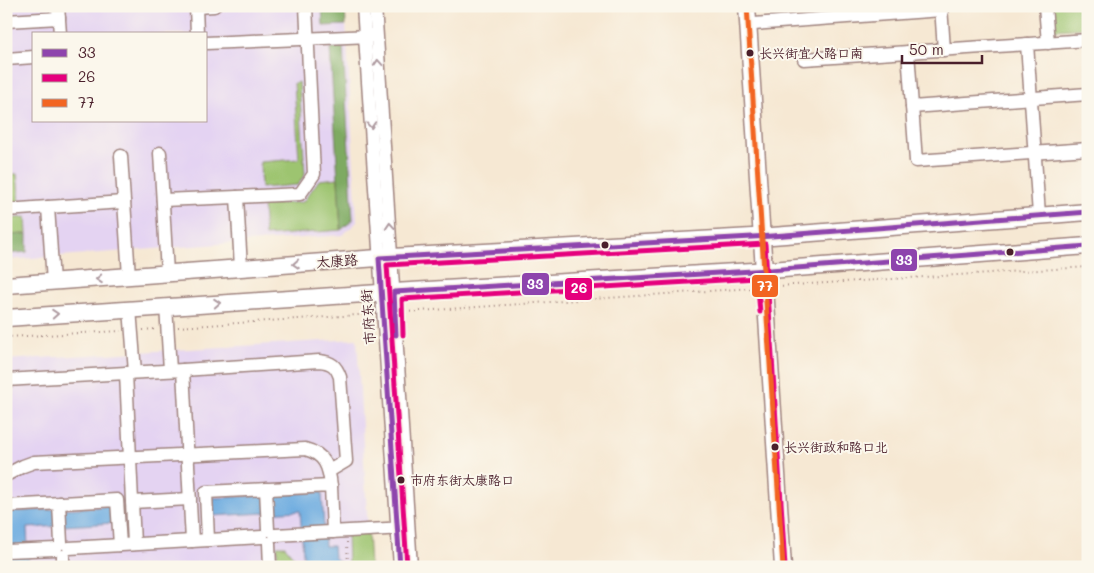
<svg xmlns="http://www.w3.org/2000/svg" width="1094" height="573" font-family="Mali,'LXGW WenKai TC',sans-serif">
<style>
.built{fill:#e4d3f2;fill-rule:evenodd}
.green{fill:#9dc46f;stroke:#74724d}
.forest{fill:#7eaa62;stroke:#646446}
.water{fill:#6dace0;stroke:#5c6686}
.lines{fill:none;stroke-linecap:round;stroke-linejoin:round}
.minor-casing{stroke:#a0847f;stroke-width:15}
.major-casing{stroke:#a0847f;stroke-width:19}
.path{stroke:#a0847f;stroke-width:2;stroke-dasharray:1 4;stroke-linecap:butt}
.minor{stroke:#fff;stroke-width:12}
.major{stroke:#fff;stroke-width:16}
.bus-1-casing{stroke:#fbf7ec;stroke-width:9}
.bus-2-casing{stroke:#fbf7ec;stroke-width:9}
.bus-3-casing{stroke:#fbf7ec;stroke-width:9}
.bus-1{stroke:#8e44ad;stroke-width:5}
.bus-2{stroke:#e5007d;stroke-width:5}
.bus-3{stroke:#f26522;stroke-width:5}
.oneway{stroke:#ae9aa0}
.bus-dot{fill:#4a1f2b;stroke:#fbf7ec;stroke-width:2}
.labels{text-anchor:middle;stroke-width:4;stroke-linejoin:round;paint-order:stroke}
.bus-label{font-size:13px;fill:#4a1f2b;stroke:#fbf7ec;text-anchor:start}
.street-label{font-size:14px;fill:#4a1f2b;stroke:#fbf7ec}
.line-badge{stroke:#fbf7ec;stroke-width:2}
.badge-label{font-size:14px;text-anchor:middle;font-weight:bold;fill:#fff}
</style>
<rect width="100%" height="100%" fill="#fbf7ec"/>
<filter id="ink" filterUnits="userSpaceOnUse"><feTurbulence type="fractalNoise" baseFrequency=".02" numOctaves="2"/><feDisplacementMap in="SourceGraphic" scale="10" xChannelSelector="R" yChannelSelector="G"/><feConvolveMatrix kernelMatrix="1 2 1 2 8 2 1 2 1" color-interpolation-filters="sRGB"/></filter>
<filter id="wash" filterUnits="userSpaceOnUse"><feTurbulence type="fractalNoise" baseFrequency=".0096" numOctaves="4" result="noise"/><feDisplacementMap in="SourceGraphic" scale="20" xChannelSelector="R" yChannelSelector="G"/><feGaussianBlur stdDeviation="1.12" result="paint"/><feColorMatrix in="noise" values="0 0 0 0 0 0 0 0 0 0 0 0 0 0 0 0 0 1.4 0 .05"/><feComposite in="paint" operator="in"/></filter>
<g filter="url(#wash)">
<rect width="100%" height="100%" fill="#f6e8d3"/>
<g class="built">
<path d="M6 6H345L357 222 342 235 6 260ZM34 34H206V121H34Z"/>
<polygon points="357,339 370,567 6,567 6,360"/>
</g>
<g class="green">
<polygon points="1052,6 1088,6 1088,28 1053,30"/>
<polygon points="299,82 305,174 298,185 261,188 260,162 299,159 294,83"/>
<polygon points="6,174 17,174 20,203 6,204"/>
<polygon points="338,178 341,230 265,236 263,205 303,202 319,180"/>
<polygon points="26,217 27,234 6,235 6,219"/>
<polygon points="368,530 370,567 348,567 347,531"/>
<polygon points="277,546 285,546 297,561 298,567 277,567"/>
</g>
<g class="forest">
<polygon points="322,6 345,6 346,25 323,26"/>
<polygon points="343,47 353,220 341,230 330,48"/>
<polygon points="27,234 27,252 6,254 6,235"/>
</g>
<g class="water">
<polygon points="322,492 325,546 333,546 334,557 341,563 341,567 304,567 300,511 212,516 211,498"/>
<polygon points="114,506 115,523 27,528 29,567 8,567 6,512"/>
</g>
</g>
<g filter="url(#ink)">
<g class="lines">
<g class="minor-casing">
<g id="minor">
<polyline points="58,6 60,34"/>
<polyline points="196,6 197,34"/>
<polyline points="363,6 400,567"/>
<polyline points="375,6 411,567"/>
<polyline points="941,6 944,50"/>
<polyline points="1045,6 1048,43"/>
<polyline points="196,7 214,6"/>
<polyline points="6,21 59,18"/>
<polyline points="754,24 942,10"/>
<polyline points="206,43 371,36"/>
<polyline points="1027,44 1039,215"/>
<polyline points="908,52 916,161 1088,149"/>
<polyline points="6,59 34,57"/>
<polyline points="804,59 1088,40"/>
<polyline points="912,107 1088,94"/>
<polyline points="160,153 167,273"/>
<polyline points="121,156 129,276"/>
<polyline points="163,200 237,197"/>
<polyline points="48,207 124,202"/>
<polyline points="6,210 48,207 53,282"/>
<polyline points="241,268 237,197 300,194 314,174 306,6"/>
<polyline points="166,306 170,370"/>
<polyline points="130,309 135,372"/>
<path d="M183 370 319 361C332 362 336 366 340 377L346 461 329 471"/>
<polyline points="6,380 126,373"/>
<path d="M6 475 23 466 34 462 305 449C325 454 329 467 331 486"/>
<polyline points="266,489 268,530"/>
<polyline points="132,502 190,499"/>
<polyline points="59,503 61,543"/>
<polyline points="6,506 117,500 120,545"/>
<polyline points="275,535 405,528"/>
<polyline points="208,540 206,492 331,486 333,532"/>
<polyline points="269,543 270,567"/>
<polyline points="134,544 126,373 183,370 192,541"/>
<polyline points="69,548 262,537"/>
<polyline points="6,551 56,549"/>
<polyline points="63,556 63,567"/>
</g>
</g>
<g class="major-casing">
<g id="major">
<polyline points="747,6 783,567"/>
<polyline points="6,285 392,257 772,236 1088,212"/>
<polyline points="6,318 394,292 770,270 1088,246"/>
</g>
</g>
<g class="path">
<polyline points="777,286 1088,267"/>
<polyline points="405,312 752,288"/>
<polyline points="178,327 373,314"/>
<polyline points="143,330 156,329"/>
<polyline points="6,337 121,331"/>
<polyline points="347,542 348,567"/>
</g>
<use href="#minor" class="minor"/>
<use href="#major" class="major"/>
<g class="bus-1-casing">
<g id="bus-1">
<polyline points="396,335 394,292 770,270 1088,246"/>
<polyline points="400,567 379,258 772,236 1088,212"/>
</g>
</g>
<g class="bus-2-casing">
<g id="bus-2">
<polyline points="403,335 402,299 757,278 760,312"/>
<polyline points="407,566 387,265 765,244 785,567"/>
</g>
</g>
<g class="bus-3-casing">
<polyline id="bus-3" points="747,6 783,567"/>
</g>
<use href="#bus-1" class="bus-1"/>
<use href="#bus-2" class="bus-2"/>
<use href="#bus-3" class="bus-3"/>
</g>
<defs><path id="oneway-chevron" d="M-2-3.5L2.5 0L-2 3.5" fill="none" stroke-width="1.6" stroke-linecap="round" stroke-linejoin="round" transform="scale(1.25)"/></defs>
<g class="oneway">
<use href="#oneway-chevron" transform="translate(378 63) rotate(-94)"/>
<use href="#oneway-chevron" transform="translate(371 125) rotate(86)"/>
<use href="#oneway-chevron" transform="translate(390 226) rotate(-94)"/>
<use href="#oneway-chevron" transform="translate(296 264) rotate(176)"/>
<use href="#oneway-chevron" transform="translate(99 279) rotate(176)"/>
<use href="#oneway-chevron" transform="translate(217 303) rotate(-4)"/>
<use href="#oneway-chevron" transform="translate(55 314) rotate(-4)"/>
</g>
</g>
<g class="bus-dot">
<circle cx="750" cy="53" r="4.5"/>
<circle cx="605" cy="245" r="4.5"/>
<circle cx="1010" cy="252" r="4.5"/>
<circle cx="775" cy="447" r="4.5"/>
<circle cx="401" cy="480" r="4.5"/>
</g>
<g class="labels">
<g class="bus-label">
<text x="759" y="58">长兴街宜人路口南</text>
<text x="784" y="452">长兴街政和路口北</text>
<text x="410" y="485">市府东街太康路口</text>
</g>
<g class="street-label">
<text transform="translate(337 261) rotate(-4)" y="5">太康路</text>
<text transform="translate(368 317) rotate(-94)" y="5">市府东街</text>
</g>
</g>
<g class="line-badge">
<rect x="890" y="248" width="28" height="24" rx="5" fill="#8e44ad"/>
<rect x="521" y="272" width="29" height="24" rx="5" fill="#8e44ad"/>
<rect x="751" y="274" width="28" height="24" rx="5" fill="#f26522"/>
<rect x="564" y="277" width="29" height="24" rx="5" fill="#e5007d"/>
</g>
<g class="badge-label">
<text x="904" y="265">33</text>
<text x="535" y="289">33</text>
<text x="765" y="291">77</text>
<text x="579" y="293">26</text>
</g>
<rect width="1094" height="573" fill="none" stroke="#fbf7ec" stroke-width="25"/>
<rect x="32" y="32" width="175" height="90" fill="#fbf7ec" stroke="#b4a19f"/>
<rect x="42" y="49" width="25" height="8" fill="#8e44ad" stroke="#b4a19f"/>
<text x="78" y="58" font-size="15" fill="#4a1f2b">33</text>
<rect x="42" y="74" width="25" height="8" fill="#e5007d" stroke="#b4a19f"/>
<text x="78" y="82" font-size="15" fill="#4a1f2b">26</text>
<rect x="42" y="99" width="25" height="8" fill="#f26522" stroke="#b4a19f"/>
<text x="78" y="108" font-size="15" fill="#4a1f2b">77</text>
<path d="M902 55v8h80v-8" fill="none" stroke="#4a1f2b" stroke-width="2.5"/>
<text x="909" y="55" font-size="15" fill="#4a1f2b" stroke="#fbf7ec" stroke-width="4" paint-order="stroke">50 m</text>
</svg>
